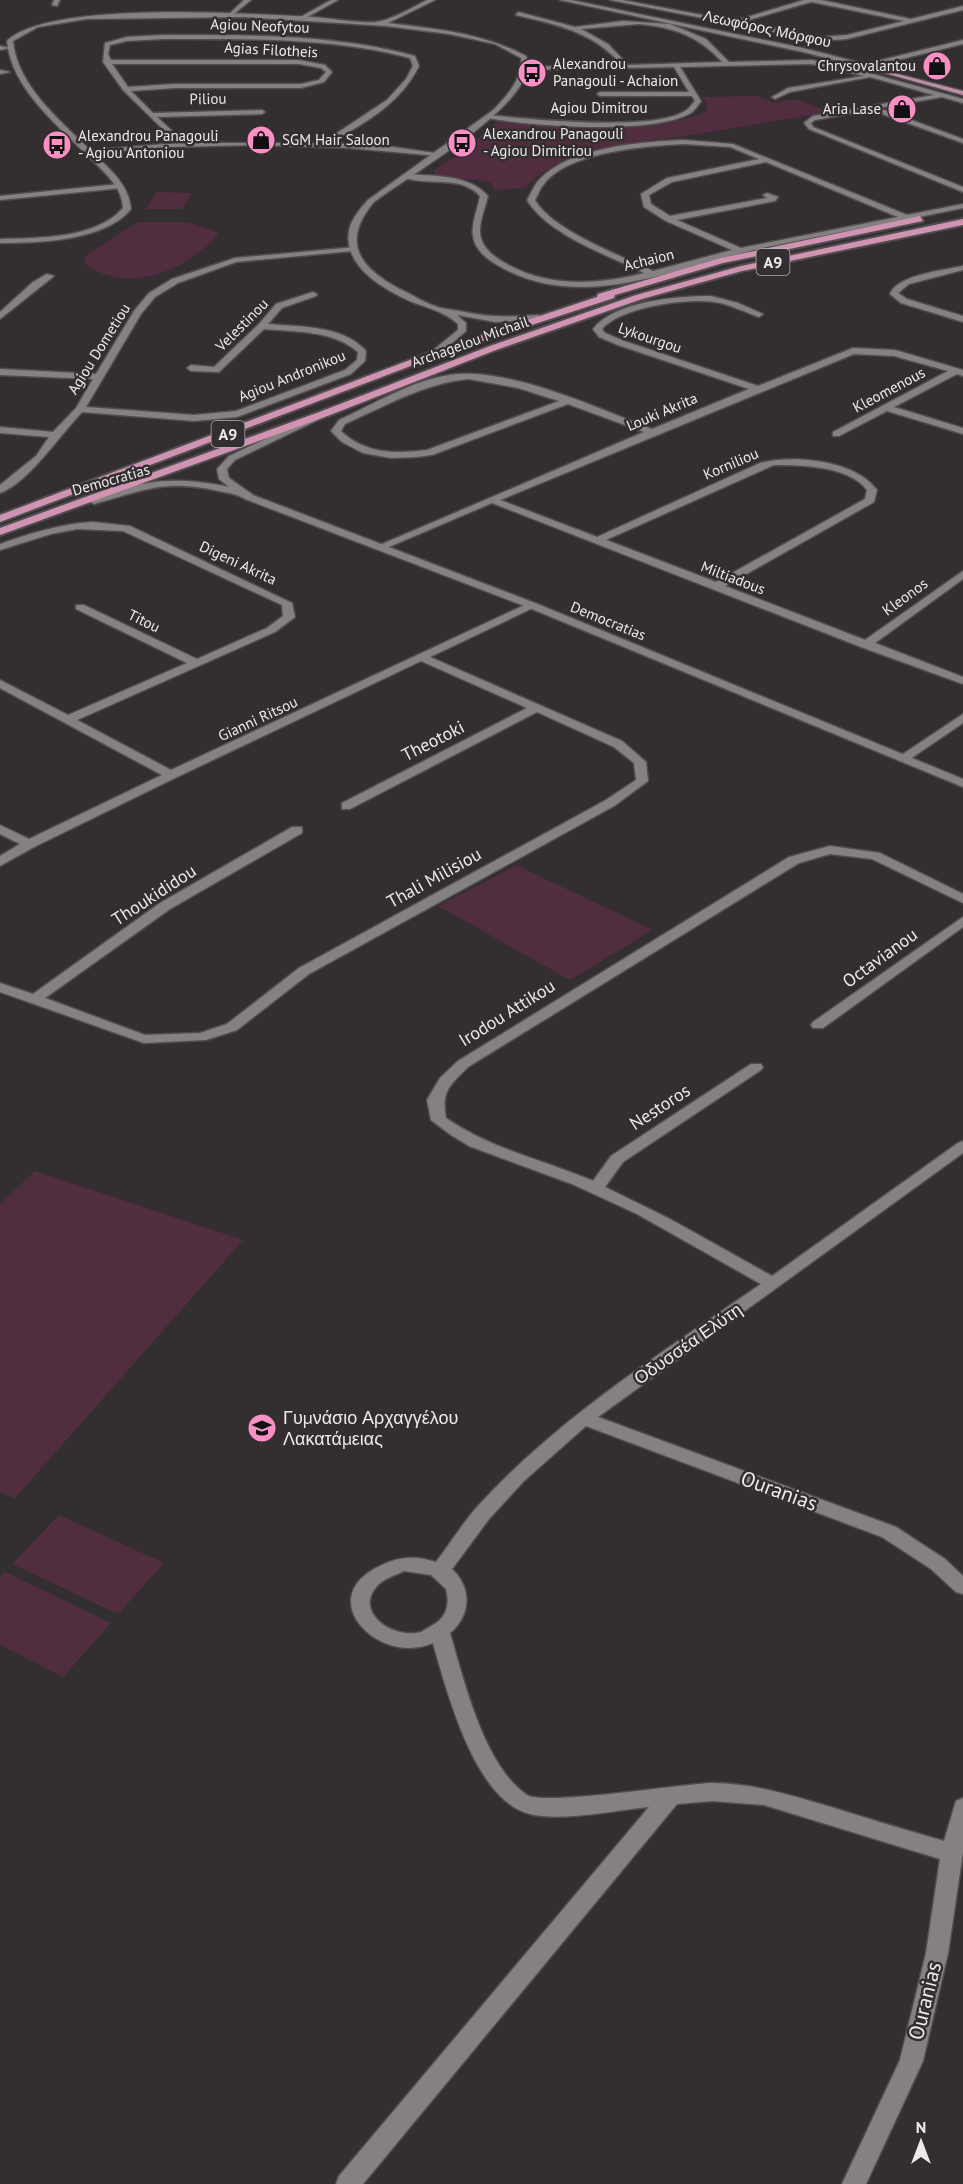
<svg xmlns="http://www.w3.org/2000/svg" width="963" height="2184" font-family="'PT Sans',sans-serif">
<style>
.green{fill:#512e3f}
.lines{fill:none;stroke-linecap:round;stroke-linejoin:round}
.minor-casing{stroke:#514d4f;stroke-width:3}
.tertiary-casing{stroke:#514d4f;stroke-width:3}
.secondary-casing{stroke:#514d4f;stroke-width:3}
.primary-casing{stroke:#514d4f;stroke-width:3}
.trunk-casing{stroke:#514d4f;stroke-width:4}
.minor{fill:#858082;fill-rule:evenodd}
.tertiary{fill:#858082;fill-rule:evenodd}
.secondary{fill:#858082;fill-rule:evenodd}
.primary{fill:#bd8ea5;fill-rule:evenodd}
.trunk{fill:#d093b1;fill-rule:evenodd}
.labels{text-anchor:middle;stroke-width:5;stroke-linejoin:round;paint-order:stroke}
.far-street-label{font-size:15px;fill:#ece9ea;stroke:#332e30}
.far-poi-label{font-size:15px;fill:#ece9ea;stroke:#332e30;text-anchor:start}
.shield{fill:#332e30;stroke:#b4b1b2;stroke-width:1.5}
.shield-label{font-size:16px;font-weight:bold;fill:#ece9ea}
.street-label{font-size:18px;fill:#ece9ea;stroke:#332e30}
.poi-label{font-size:18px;fill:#ece9ea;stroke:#332e30;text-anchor:start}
.near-street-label{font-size:21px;fill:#ece9ea;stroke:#332e30}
</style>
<rect width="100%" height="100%" fill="#332e30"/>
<g class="green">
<path d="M758 96 774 103 796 99 830 112C786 119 742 127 698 134 642 143 566 144 525 188L495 190 490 182 435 175 434 170 467 149 496 122C564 126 641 137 706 112L707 105 702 97Z"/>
<polygon points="156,192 192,193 182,209 146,209"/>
<path d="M137 222H187L218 232C215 241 206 247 199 252 166 278 121 290 85 264L84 257Z"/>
<path d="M517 865C562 888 607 907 652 930L570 980 438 906Z"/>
<polygon points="35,1171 243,1240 15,1498 0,1492 0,1204"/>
<polygon points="59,1515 164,1563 118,1614 12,1564"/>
<polygon points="5,1572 111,1623 63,1677 0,1645 0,1577"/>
</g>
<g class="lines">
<g class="minor-casing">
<g id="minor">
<polygon points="54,0 60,0 57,6 52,5"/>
<polygon points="244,0 251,0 230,17 226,17"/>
<polygon points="331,0 338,0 302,20 297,19"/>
<path d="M610 0H622L734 21 804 0H821L911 19 963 6V10L847 39 821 41ZM811 2H812L904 21 847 35 821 37 742 22Z"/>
<path d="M518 12 575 27 623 21 670 24 706 39 729 62 811 60 837 64 963 99V103L942 97 879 108 963 139V143L871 110 815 120 811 123 813 127 963 187V192L809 129 804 123 813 116 934 95 870 77 790 92 775 99 772 97 788 88 864 76 811 64 680 67 701 101C698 105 694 112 689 114 650 135 531 126 487 118L489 115C529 119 653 132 685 111 689 109 692 104 695 101L692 96H600L597 94 600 92H689L674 67 522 70 524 67 622 65C594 32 555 24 516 15ZM639 24C673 27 699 36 722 62L628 65 608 44 581 29Z"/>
<path d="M163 35C246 35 335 34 415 56L419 66C400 104 366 122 330 143L393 147 442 154 438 156 349 148 260 145 171 147 79 155 82 151 177 143 123 90 103 62 105 43 127 37ZM163 39C242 39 333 37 410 58L413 66 406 79 387 100 322 143H185L157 117 262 114 265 112 262 110 153 113 131 91 175 88H301L324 82 332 72 325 65 299 60H111L108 54 110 45 127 41ZM112 64H299L321 68 326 72 319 80 301 84H175L128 87Z"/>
<polygon points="0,46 10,48 0,50"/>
<polygon points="0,70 10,72 0,74"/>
<path d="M683 140 733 144 907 215 963 204V208C898 222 833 233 767 247 682 265 583 315 499 266 488 260 475 250 473 236 471 223 478 209 480 196 459 173 424 188 401 176L405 174C432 176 469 174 488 196 485 209 476 228 482 241 486 251 496 258 505 263 548 288 598 285 644 273 608 255 548 235 527 200 531 194 534 185 539 180 569 147 641 142 683 140ZM683 144 730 147 759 159 667 178 641 194 644 207 666 221 732 250 653 271C620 255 553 231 535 200 538 195 540 188 544 184 568 152 645 146 683 144ZM766 162 898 217 741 248 677 220 775 201 778 197 767 193 763 195 767 198 670 216 651 204 649 195 672 182Z"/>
<polygon points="119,184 122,188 0,200 0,196"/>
<path d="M356 247V251H353L236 262 178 283 155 297 141 314 86 407 194 415 236 411 345 370 357 360 358 352C333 330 295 332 264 329L219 372 191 371 187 368 191 365 214 367 259 324 276 304 313 292 317 294 316 296 282 308 268 324C300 327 343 325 366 351L365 361 351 374 237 417 194 421 82 412C61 434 28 483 0 493V485L36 456 49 437 0 433V427L53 432 76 408 93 379 0 375V369L96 374 134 311 149 293 172 279 235 258Z"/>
<path d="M963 266V270L909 284 898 293 907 299 963 316V322L901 303 890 294C897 275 944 270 963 266Z"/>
<polygon points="47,274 54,276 0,319 0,312 33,282"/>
<path d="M711 296 738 303 763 314 759 317C744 312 730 304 714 302 686 298 621 307 602 329L605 333 624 341 758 386 853 348 895 350 963 370V376L957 374 894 407 963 428V434L887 411 839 436H833V432L948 371 894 356 854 354 500 500 597 537 760 463C793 454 855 460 877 490L874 502 725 586 865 640 963 571V579L875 643 963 677V684L861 647 492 503 384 549 375 547 644 432 568 404 432 455 417 457 391 458 363 453 342 442 331 431 339 420C374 404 411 381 449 375 507 366 597 408 652 429L749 389 618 345 599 337 593 329C615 301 677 296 711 296ZM469 379 518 388 559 401 427 450C396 454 365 454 341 431L345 424C385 406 425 383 469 379ZM774 465C802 465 849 466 867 490L865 499 716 582 606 540Z"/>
<path d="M93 522 130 526 292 603 295 617 275 632 77 720 171 770 531 602 536 605 535 607 430 657 622 741 646 762 648 781 614 806 309 974 237 1030 206 1040 144 1043 0 992V983L33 994 160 903 292 827H302V833L170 909 45 998 145 1035 200 1033 227 1024 299 968 606 800 636 780 634 763 614 747 537 712 350 809H342V803L527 708 421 661 175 778 34 847 0 866V856L20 844 0 834V825L29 839 162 775 0 688V680L68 715 187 663 76 609V605H84L197 659 267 628 283 616 282 605 123 531 77 529 51 534 0 550V544C31 533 60 524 93 522Z"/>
<polygon points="963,714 963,723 907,761 899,761 897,758"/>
<path d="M830 846 880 853 963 894V903L872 859 830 854 799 863 468 1067C450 1085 441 1091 446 1118 491 1149 543 1160 593 1181L611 1156 751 1064H761L763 1067 761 1070 623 1162 605 1187 670 1219 772 1276 958 1143 963 1141V1153L598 1417 896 1527 945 1559 963 1576V1594L956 1592 931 1569 882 1537 586 1426 524 1481 489 1519 452 1569C472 1588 471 1615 450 1633 464 1681 484 1766 527 1795 544 1806 681 1784 712 1783 753 1783 792 1796 831 1807 869 1819 906 1830 944 1841L956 1801 963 1798V1852L948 1953 923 2061 866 2184H842L900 2060 926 1953 940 1859 764 1805 712 1801 677 1804 363 2184H336L339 2176 649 1807C617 1810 560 1822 530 1814 475 1801 447 1692 433 1643 379 1667 310 1597 382 1565 401 1556 416 1556 436 1562 450 1544 462 1524 477 1507 559 1417 662 1353 761 1284L637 1214 572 1184 469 1146 451 1135 431 1120 427 1100 440 1078 458 1061 789 857ZM404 1571 431 1575 446 1589C450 1604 447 1617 433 1625 429 1627 425 1630 421 1632 393 1640 351 1611 379 1584 385 1578 396 1575 404 1571Z"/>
<polygon points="963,917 963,927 823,1028 813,1028 811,1025 813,1022"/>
</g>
</g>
<g class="tertiary-casing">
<g id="tertiary">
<path d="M427 0H435L388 23C437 29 482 33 526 56 545 100 403 178 373 203 337 247 366 273 408 293 419 299 435 308 447 309 462 311 480 316 496 316 510 317 524 316 538 315L542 318 541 320 495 322 457 315 466 323V331L437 356H431V352L458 330V324C445 312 428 308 412 302 385 290 343 267 349 231 351 219 360 209 368 200L492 111C505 99 524 77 521 58L495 44 449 34 386 26 244 17 87 19 38 27 13 41C17 88 65 124 96 156 112 171 129 186 131 209 105 241 39 243 0 243V239C38 238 96 239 123 208 122 187 106 174 91 159 60 127 11 89 7 41 49 0 250 14 313 17 329 18 368 25 381 21 397 17 413 7 427 0Z"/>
<path d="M316 415 324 417 235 460 227 469 229 478 253 495 535 603 963 779V787L527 607 245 499C238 494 228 493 219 491 163 479 146 490 94 504L89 501C96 496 106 493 114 491 154 478 188 478 229 487L219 479 217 469 229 456Z"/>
</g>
</g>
<g class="secondary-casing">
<polygon id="secondary" points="560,0 571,0 803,48 865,64 963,40 963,44 865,68 803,52"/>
</g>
<g class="primary-casing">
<polygon id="primary" points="863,65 963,91 963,95 863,67"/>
</g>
<g class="trunk-casing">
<g id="trunk">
<polygon points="920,216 923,221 723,263 615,295 614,298 437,356 0,522 0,515 431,352 597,297 598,294 721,258"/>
<polygon points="963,219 963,225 742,271 642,299 496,350 330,415 0,535 0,528 322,411 490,346 636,295 741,266"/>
</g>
</g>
<use href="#minor" class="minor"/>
<use href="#tertiary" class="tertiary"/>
<use href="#secondary" class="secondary"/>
<use href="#primary" class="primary"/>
<use href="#trunk" class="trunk"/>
</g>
<defs>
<g id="shop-disc" transform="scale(1.5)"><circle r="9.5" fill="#fa8fc6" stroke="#332e30"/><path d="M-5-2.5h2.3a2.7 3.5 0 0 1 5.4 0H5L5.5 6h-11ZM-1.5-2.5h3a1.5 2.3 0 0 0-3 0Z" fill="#111"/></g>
<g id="bus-disc" transform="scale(1.5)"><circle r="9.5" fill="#fa8fc6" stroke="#332e30"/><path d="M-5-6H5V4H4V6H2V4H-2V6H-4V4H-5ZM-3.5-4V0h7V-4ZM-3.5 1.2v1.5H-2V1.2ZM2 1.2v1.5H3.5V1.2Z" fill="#111"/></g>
<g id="school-disc" transform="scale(1.5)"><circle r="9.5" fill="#fa8fc6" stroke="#332e30"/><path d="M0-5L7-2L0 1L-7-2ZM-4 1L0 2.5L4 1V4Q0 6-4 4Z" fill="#111"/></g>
</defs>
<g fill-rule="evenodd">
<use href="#shop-disc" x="937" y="66"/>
<use href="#bus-disc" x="532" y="73"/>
<use href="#shop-disc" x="902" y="109"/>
<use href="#shop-disc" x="261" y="140"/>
<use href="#bus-disc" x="462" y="143"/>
<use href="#bus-disc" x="57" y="145"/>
<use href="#school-disc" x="262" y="1428"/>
</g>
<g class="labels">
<g class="far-street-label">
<text transform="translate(260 26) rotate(2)" y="5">Agiou Neofytou</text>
<text transform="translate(767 29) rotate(12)" y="5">Λεωφόρος Μόρφου</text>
<text transform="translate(271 50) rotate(3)" y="5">Agias Filotheis</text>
<text transform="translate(208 99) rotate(-1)" y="5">Piliou</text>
<text x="599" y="113">Agiou Dimitrou</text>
<text transform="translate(649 260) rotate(-14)" y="5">Achaion</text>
<text transform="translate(242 325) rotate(-45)" y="5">Velestinou</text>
<text transform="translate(650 338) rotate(19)" y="5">Lykourgou</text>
<text transform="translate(470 342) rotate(-20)" y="5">Archagelou Michail</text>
<text transform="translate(99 349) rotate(-58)" y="5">Agiou Dometiou</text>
<text transform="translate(292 376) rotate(-22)" y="5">Agiou Andronikou</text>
<text transform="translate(889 390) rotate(-28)" y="5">Kleomenous</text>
<text transform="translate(662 412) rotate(-23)" y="5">Louki Akrita</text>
<text transform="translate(731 464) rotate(-23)" y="5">Korniliou</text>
<text transform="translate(111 480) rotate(-16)" y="5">Democratias</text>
<text transform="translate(238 563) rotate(25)" y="5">Digeni Akrita</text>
<text transform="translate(733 578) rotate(21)" y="5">Miltiadous</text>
<text transform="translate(905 597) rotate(-36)" y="5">Kleonos</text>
<text transform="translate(144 621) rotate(26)" y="5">Titou</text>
<text transform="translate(608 621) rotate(22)" y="5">Democratias</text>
<text transform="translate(258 719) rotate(-25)" y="5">Gianni Ritsou</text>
</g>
<g class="far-poi-label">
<text x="553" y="69">Alexandrou<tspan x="553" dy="17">Panagouli - Achaion</tspan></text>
<text x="916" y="71" text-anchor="end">Chrysovalantou</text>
<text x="881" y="114" text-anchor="end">Aria Lase</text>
<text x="483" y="139">Alexandrou Panagouli<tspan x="483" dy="17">- Agiou Dimitriou</tspan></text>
<text x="78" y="141">Alexandrou Panagouli<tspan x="78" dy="17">- Agiou Antoniou</tspan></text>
<text x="282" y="145">SGM Hair Saloon</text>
</g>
<g class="shield">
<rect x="756.5" y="249" width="33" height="26" rx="4.5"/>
<rect x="211.5" y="421" width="33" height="26" rx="4.5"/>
</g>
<g class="shield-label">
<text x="773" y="268">A9</text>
<text x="228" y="440">A9</text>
</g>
<g class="street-label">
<text transform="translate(433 741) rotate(-27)" y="6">Theotoki</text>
<text transform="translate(434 878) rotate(-29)" y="6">Thali Milisiou</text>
<text transform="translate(154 895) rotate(-33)" y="6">Thoukididou</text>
<text transform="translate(880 958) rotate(-36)" y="6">Octavianou</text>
<text transform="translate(507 1013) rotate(-32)" y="6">Irodou Attikou</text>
<text transform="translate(660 1107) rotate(-33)" y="6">Nestoros</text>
<text transform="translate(688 1344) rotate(-35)" y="6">Οδυσσέα Ελύτη</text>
</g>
<g class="poi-label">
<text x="283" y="1424">Γυμνάσιο Αρχαγγέλου<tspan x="283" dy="21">Λακατάμειας</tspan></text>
</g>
<g class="near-street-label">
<text transform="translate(779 1491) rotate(20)" y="7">Ouranias</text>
<text transform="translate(925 2001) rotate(-76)" y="7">Ouranias</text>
</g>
</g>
<g transform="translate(921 2142)" stroke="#332e30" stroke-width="4.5" paint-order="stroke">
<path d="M0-4.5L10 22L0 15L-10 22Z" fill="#ece9ea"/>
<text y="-9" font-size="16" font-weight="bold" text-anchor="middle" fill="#ece9ea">N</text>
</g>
</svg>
